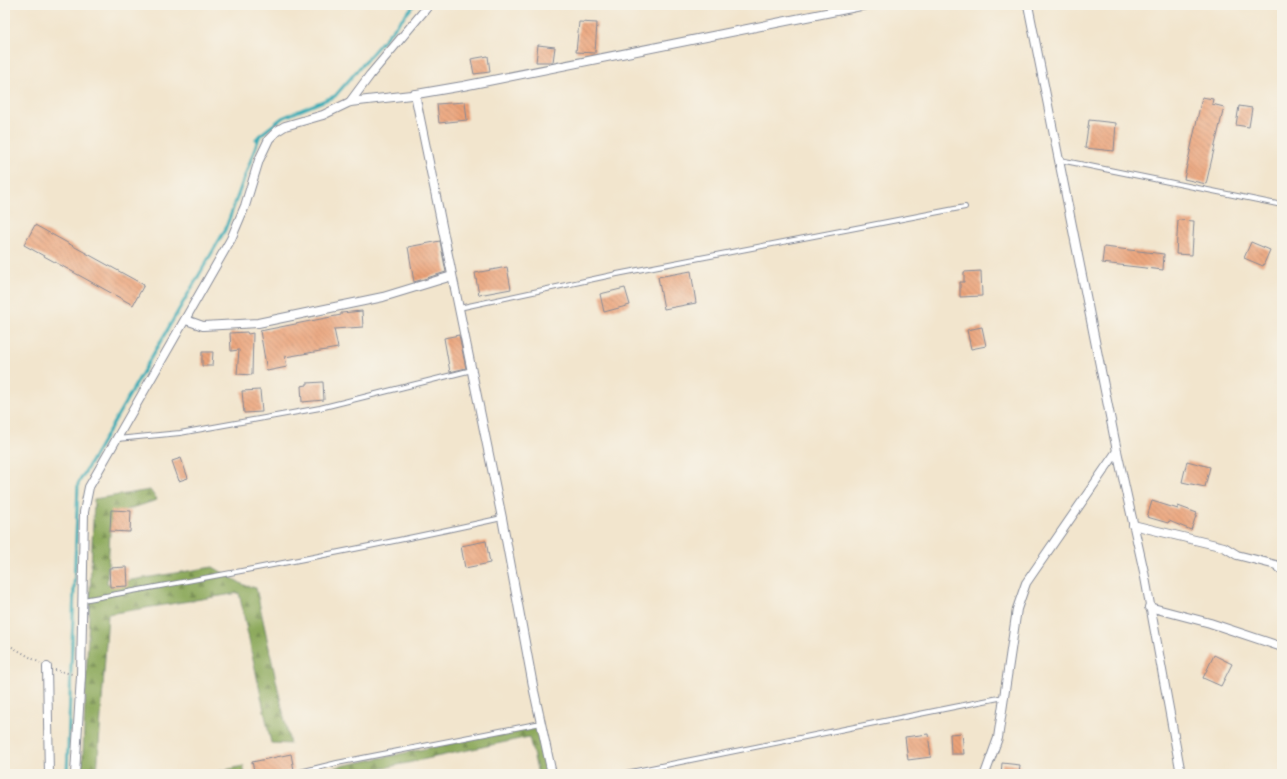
<svg xmlns="http://www.w3.org/2000/svg" width="1287" height="779" font-family="'Patrick Hand',sans-serif">
<style>
.forest{fill:url(#forest-firs);stroke:#546c5c}
.lines{fill:none;stroke-linecap:round;stroke-linejoin:round}
.stream{stroke:#3bacb6;stroke-width:3}
.building{fill:url(#building-back-hatch)}
.lane-casing{stroke:#868a96;stroke-width:6}
.street-casing{stroke:#868a96;stroke-width:10}
.path{stroke:#868a96;stroke-width:2;stroke-dasharray:1 3;stroke-linecap:butt}
.lane{stroke:#fff;stroke-width:4}
.street{stroke:#fff;stroke-width:8}
</style>
<defs>
<pattern id="forest-firs" width="22" height="20" patternUnits="userSpaceOnUse"><rect width="22" height="20" fill="#8ca95b"/><path d="M5 1l3.5 6h-7zM16 11l3.5 6h-7z" fill="#728a4e"/></pattern>
<pattern id="building-back-hatch" width="6" height="6" patternUnits="userSpaceOnUse"><rect width="6" height="6" fill="#eba278"/><path d="M-1 5l2 2M0 0l6 6M5-1l2 2" fill="none" stroke="#be8466"/></pattern>
</defs>
<rect width="100%" height="100%" fill="#f7f3e8"/>
<filter id="ink" filterUnits="userSpaceOnUse"><feTurbulence type="fractalNoise" baseFrequency=".025" numOctaves="2"/><feDisplacementMap in="SourceGraphic" scale="8" xChannelSelector="R" yChannelSelector="G"/><feConvolveMatrix kernelMatrix="1 2 1 2 8 2 1 2 1" color-interpolation-filters="sRGB"/></filter>
<filter id="wash" filterUnits="userSpaceOnUse"><feTurbulence type="fractalNoise" baseFrequency=".012" numOctaves="4" result="noise"/><feDisplacementMap in="SourceGraphic" scale="16" xChannelSelector="R" yChannelSelector="G"/><feGaussianBlur stdDeviation="0.9" result="paint"/><feColorMatrix in="noise" values="0 0 0 0 0 0 0 0 0 0 0 0 0 0 0 0 0 1.4 0 .05"/><feComposite in="paint" operator="in"/></filter>
<g filter="url(#wash)">
<rect width="100%" height="100%" fill="#f2e5cd"/>
<g class="forest">
<polygon points="150,490 157,500 111,515 107,584 213,567 244,585 256,588 290,744 271,743 239,593 108,614 97,774 82,774 94,499"/>
<polygon points="540,725 551,774 538,774 529,737 356,774 302,774"/>
<polygon points="243,766 245,774 208,774"/>
</g>
<g class="lines">
<g class="stream">
<polyline points="259,136 282,118 335,96 414,5"/>
<polyline points="67,774 78,484 225,230 260,135 256,139"/>
</g>
</g>
<g id="blocks">
<g class="building">
<polygon points="579,22 597,23 595,53 576,52"/>
<polygon points="538,45 555,47 553,62 536,62"/>
<polygon points="488,56 490,72 474,74 471,59"/>
<polygon points="1202,97 1213,99 1212,104 1224,107 1206,184 1184,179"/>
<polygon points="465,102 467,120 439,123 437,104"/>
<polygon points="1239,106 1252,108 1249,127 1236,125"/>
<polygon points="1089,120 1116,123 1114,151 1085,148"/>
<polygon points="1178,220 1194,221 1192,255 1176,254"/>
<polygon points="35,225 144,285 133,305 24,245"/>
<polygon points="440,241 446,272 414,282 408,247"/>
<polygon points="1251,242 1270,250 1263,266 1244,258"/>
<polygon points="1104,247 1164,254 1163,270 1102,263"/>
<polygon points="507,267 511,289 479,295 475,273"/>
<polygon points="691,271 696,303 664,309 658,277"/>
<polygon points="981,271 982,296 960,297 960,282 964,282 964,272"/>
<polygon points="625,288 630,305 604,312 600,294"/>
<polygon points="362,311 363,327 334,329 338,348 285,357 287,367 267,371 260,331 341,315 341,313"/>
<polygon points="982,327 986,346 971,349 967,330"/>
<polygon points="247,332 248,334 253,333 252,375 237,374 239,350 231,351 230,333"/>
<polygon points="459,335 466,368 450,372 444,338"/>
<polygon points="202,352 213,352 212,366 202,366"/>
<polygon points="323,382 324,400 302,402 301,386 307,385 307,383"/>
<polygon points="260,390 262,412 244,413 242,391"/>
<polygon points="181,458 188,478 179,481 172,461"/>
<polygon points="1187,461 1210,467 1205,487 1182,482"/>
<polygon points="1152,501 1178,509 1178,506 1197,513 1191,530 1169,521 1168,523 1147,517"/>
<polygon points="111,510 131,511 130,532 110,531"/>
<polygon points="486,541 490,563 465,568 461,546"/>
<polygon points="127,567 128,586 110,587 109,568"/>
<polygon points="1214,655 1232,664 1221,686 1203,678"/>
<polygon points="962,733 964,754 951,754 950,734"/>
<polygon points="928,734 931,757 908,760 905,737"/>
<polygon points="291,754 294,770 278,774 255,774 252,762"/>
<polygon points="1002,763 1020,765 1019,774 1001,774"/>
</g>
</g>
</g>
<g filter="url(#ink)">
<use href="#blocks" fill-opacity="0" stroke="#868a96" stroke-width="1"/>
<g class="lines">
<g class="lane-casing">
<g id="lane">
<polyline points="1060,160 1282,205"/>
<polyline points="459,308 617,274 965,207"/>
<polyline points="117,439 180,433 320,408 472,370"/>
<path d="M83 600C223 575 363 549 502 518"/>
<polyline points="292,774 337,763 541,723"/>
<polyline points="621,774 1004,697"/>
</g>
</g>
<g class="street-casing">
<g id="street">
<polyline points="1028,5 1117,451 1144,572 1181,774"/>
<polyline points="415,94 502,518 534,691 552,774"/>
<polyline points="350,102 370,75 429,5"/>
<polyline points="186,320 203,326 258,323 383,297 452,276"/>
<polyline points="1133,525 1224,547 1237,555 1276,565 1282,570"/>
<polyline points="1149,607 1210,623 1282,647"/>
<polyline points="47,667 49,774"/>
<polyline points="75,774 81,676 84,512 89,487 231,239 245,206 259,160 269,139 277,131 285,126 323,115 350,102 411,95 463,86 866,5"/>
<polyline points="985,774 998,738 1017,609 1026,583 1117,451"/>
</g>
</g>
<g class="path">
<polyline points="5,643 40,663"/>
<polyline points="55,670 72,674"/>
</g>
<use href="#lane" class="lane"/>
<use href="#street" class="street"/>
</g>
</g>
<rect width="1287" height="779" fill="none" stroke="#f7f3e8" stroke-width="20"/>
</svg>
